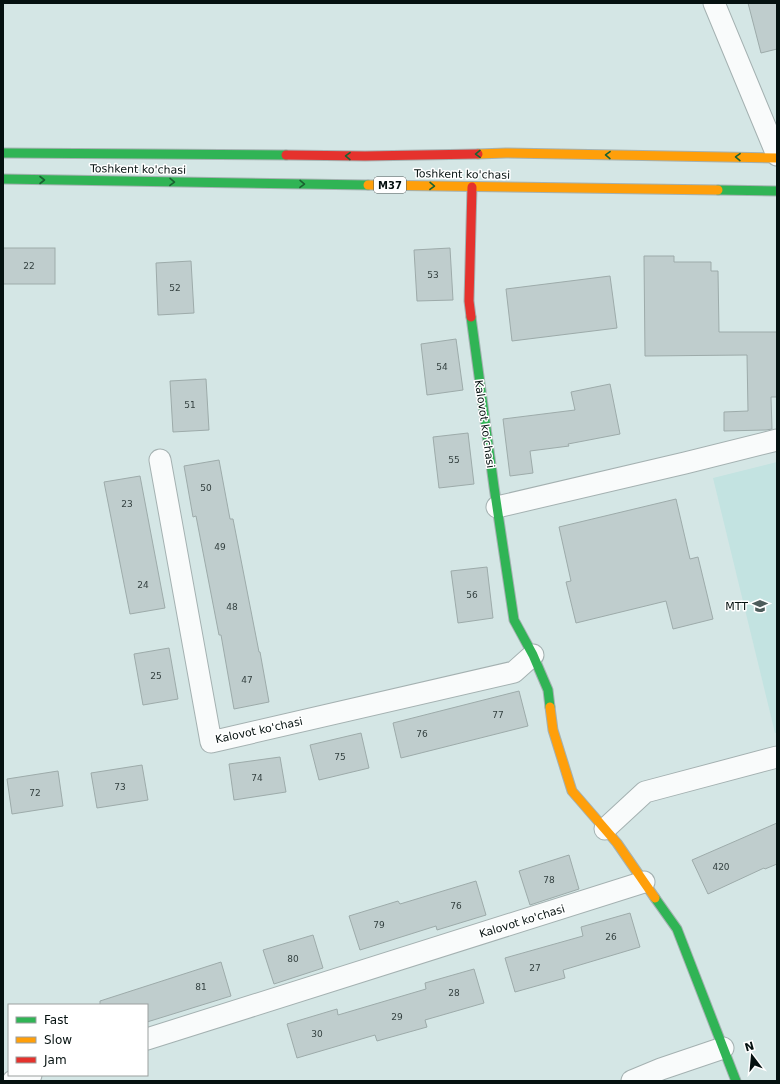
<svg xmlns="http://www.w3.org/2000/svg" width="780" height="1084" font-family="'DejaVu Sans',sans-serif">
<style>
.built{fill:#c3e3e1}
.building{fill:#bfcdcd;stroke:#9dabaa}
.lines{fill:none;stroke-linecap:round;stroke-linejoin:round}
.street-casing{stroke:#a4b1b1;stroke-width:23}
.fast-casing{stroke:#a4b1b1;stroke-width:11}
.slow-casing{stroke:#a4b1b1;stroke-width:11}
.jam-casing{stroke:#a4b1b1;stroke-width:11}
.street{stroke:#f9fbfb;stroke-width:21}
.fast{stroke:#30b455;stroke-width:9}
.slow{stroke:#ff9f0a;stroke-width:9}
.jam{stroke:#e5322d;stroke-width:9}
.oneway{stroke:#1a6232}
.labels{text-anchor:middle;stroke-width:3;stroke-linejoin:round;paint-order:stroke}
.number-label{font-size:9px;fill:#344140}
.shield{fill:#fff;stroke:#505858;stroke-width:1}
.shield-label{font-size:10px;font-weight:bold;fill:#051110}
.street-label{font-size:11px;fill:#051110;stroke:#fff}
.poi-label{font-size:11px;fill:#051110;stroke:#fff;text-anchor:end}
</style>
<rect width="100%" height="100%" fill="#d4e6e5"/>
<polygon class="built" points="777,462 777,733 775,733 713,478"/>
<g class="building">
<polygon points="748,3 777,3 777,49 761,53"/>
<rect x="3" y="248" width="52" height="36"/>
<polygon points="450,248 453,300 417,301 414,250"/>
<polygon points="644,256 674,256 674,262 711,262 711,271 718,271 719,332 777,332 777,397 771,397 772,429 766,430 724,431 724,412 748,411 747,355 645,356"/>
<polygon points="191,261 194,313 158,315 156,263"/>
<polygon points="610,276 617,328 512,341 506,289"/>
<polygon points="456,339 463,390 427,395 421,344"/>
<polygon points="206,379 209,430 173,432 170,381"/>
<polygon points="610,384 620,434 568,444 569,446 530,451 533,473 510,476 503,419 575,410 571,392"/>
<polygon points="468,433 474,484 439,488 433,437"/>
<polygon points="219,460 230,519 233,519 259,652 260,652 269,702 234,709 221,635 219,635 196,516 193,517 184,466"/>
<polygon points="140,476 165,608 130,614 104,482"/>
<polygon points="676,499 690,559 698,557 713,619 673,629 666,601 576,623 566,582 571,581 559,527"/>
<polygon points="487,567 493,618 458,623 451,571"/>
<polygon points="169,648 178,699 143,705 134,654"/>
<polygon points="519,691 528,726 401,758 393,723"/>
<polygon points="361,733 369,768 319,780 310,745"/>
<polygon points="280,757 286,792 234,800 229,764"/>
<polygon points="142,765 148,800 97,808 91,773"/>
<polygon points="58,771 63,806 12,814 7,779"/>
<polygon points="777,823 777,864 765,869 764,868 708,894 692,860"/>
<polygon points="569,855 579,889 530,905 519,871"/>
<polygon points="476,881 486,915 437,930 436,926 360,950 349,916 398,901 400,904"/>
<polygon points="630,913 640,947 563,970 565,978 515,992 505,958 583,936 581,927"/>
<polygon points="313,935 323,968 274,984 263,950"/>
<polygon points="221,962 231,996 147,1022 147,1005 100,1005 100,1001"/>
<polygon points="474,969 484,1003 425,1020 427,1027 377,1041 375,1035 297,1058 287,1024 337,1009 338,1015 426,989 425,983"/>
</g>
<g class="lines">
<g class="street-casing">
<g id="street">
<polyline points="714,3 777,155"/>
<polyline points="160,460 211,742 514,672 533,655"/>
<polyline points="497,507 685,463 777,440"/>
<polyline points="605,829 645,792 777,757"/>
<polyline points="147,1039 644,882"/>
<polyline points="13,1081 31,1075"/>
<polyline points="632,1081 661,1069 723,1048"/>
</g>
</g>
<g class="fast-casing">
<g id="fast">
<polyline points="3,153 286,155"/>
<polyline points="3,179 368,185"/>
<polyline points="718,190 777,191"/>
<polyline points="471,317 494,487 514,620 533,655 548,690 550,707"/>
<polyline points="655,898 677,929 736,1081"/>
</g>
</g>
<g class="slow-casing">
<g id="slow">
<polyline points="478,154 506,153 777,158"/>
<polyline points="368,185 718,190"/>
<polyline points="550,707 553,730 572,791 617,843 655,898"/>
</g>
</g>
<g class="jam-casing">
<g id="jam">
<polyline points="286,155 365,156 478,154"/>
<polyline points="471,317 469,301 472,187"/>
</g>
</g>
<use href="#street" class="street"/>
<use href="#fast" class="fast"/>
<use href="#slow" class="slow"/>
<use href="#jam" class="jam"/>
</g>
<defs><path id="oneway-chevron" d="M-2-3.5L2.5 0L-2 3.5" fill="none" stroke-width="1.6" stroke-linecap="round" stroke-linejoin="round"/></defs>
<g class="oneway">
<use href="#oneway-chevron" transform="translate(478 154) rotate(179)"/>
<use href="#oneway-chevron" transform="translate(608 155) rotate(-179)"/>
<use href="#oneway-chevron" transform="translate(348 156) rotate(-179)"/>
<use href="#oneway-chevron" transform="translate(738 157) rotate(-179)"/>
<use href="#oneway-chevron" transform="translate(42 180)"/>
<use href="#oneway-chevron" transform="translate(172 182) rotate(1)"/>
<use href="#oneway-chevron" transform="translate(302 184) rotate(1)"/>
<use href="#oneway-chevron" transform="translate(432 186) rotate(1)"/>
</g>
<defs>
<g id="school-bare" transform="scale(1.2)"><path d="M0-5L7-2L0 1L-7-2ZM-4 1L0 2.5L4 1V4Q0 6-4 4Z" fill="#4d5c5b" stroke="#fff" stroke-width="2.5" paint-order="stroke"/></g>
</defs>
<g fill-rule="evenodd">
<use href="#school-bare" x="760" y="606"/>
</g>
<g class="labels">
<g class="number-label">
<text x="29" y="269">22</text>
<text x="433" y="278">53</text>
<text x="175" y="291">52</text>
<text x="442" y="370">54</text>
<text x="190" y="408">51</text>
<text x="454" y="463">55</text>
<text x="206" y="491">50</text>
<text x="127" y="507">23</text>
<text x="220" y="550">49</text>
<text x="143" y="588">24</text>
<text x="472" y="598">56</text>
<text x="232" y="610">48</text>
<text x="156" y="679">25</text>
<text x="247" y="683">47</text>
<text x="498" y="718">77</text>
<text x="422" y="737">76</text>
<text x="340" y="760">75</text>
<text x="257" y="781">74</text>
<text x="120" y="790">73</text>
<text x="35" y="796">72</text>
<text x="721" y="870">420</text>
<text x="549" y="883">78</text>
<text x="456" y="909">76</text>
<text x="379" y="928">79</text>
<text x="611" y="940">26</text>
<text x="293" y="962">80</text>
<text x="535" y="971">27</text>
<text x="201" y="990">81</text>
<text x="454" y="996">28</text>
<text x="397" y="1020">29</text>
<text x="317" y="1037">30</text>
</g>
<rect class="shield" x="374" y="177" width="32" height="16" rx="3"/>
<g class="shield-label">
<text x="390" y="189">M37</text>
</g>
<g class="street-label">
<text transform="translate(138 169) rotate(1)" y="4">Toshkent ko'chasi</text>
<text transform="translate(462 174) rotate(1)" y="4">Toshkent ko'chasi</text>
<text transform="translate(485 424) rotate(82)" y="4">Kalovot ko'chasi</text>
<text transform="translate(259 730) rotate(-12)" y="4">Kalovot ko'chasi</text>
<text transform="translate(522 921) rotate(-17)" y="4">Kalovot ko'chasi</text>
</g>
<g class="poi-label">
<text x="748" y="610">MTT</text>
</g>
</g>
<rect width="780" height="1084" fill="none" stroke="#051110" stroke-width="8"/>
<rect x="8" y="1004" width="140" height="72" fill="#ffffff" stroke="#9ba09f"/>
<rect x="16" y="1017" width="20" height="6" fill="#30b455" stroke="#9ba09f"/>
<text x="44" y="1024" font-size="12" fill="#051110">Fast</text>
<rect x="16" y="1037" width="20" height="6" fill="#ff9f0a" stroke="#9ba09f"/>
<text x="44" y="1044" font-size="12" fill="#051110">Slow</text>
<rect x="16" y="1057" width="20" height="6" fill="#e5322d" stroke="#9ba09f"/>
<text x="44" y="1064" font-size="12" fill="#051110">Jam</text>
<g transform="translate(752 1056) rotate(344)" stroke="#ffffff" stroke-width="3" paint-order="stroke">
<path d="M0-3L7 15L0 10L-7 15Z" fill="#051110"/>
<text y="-6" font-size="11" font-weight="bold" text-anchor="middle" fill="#051110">N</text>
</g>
</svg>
